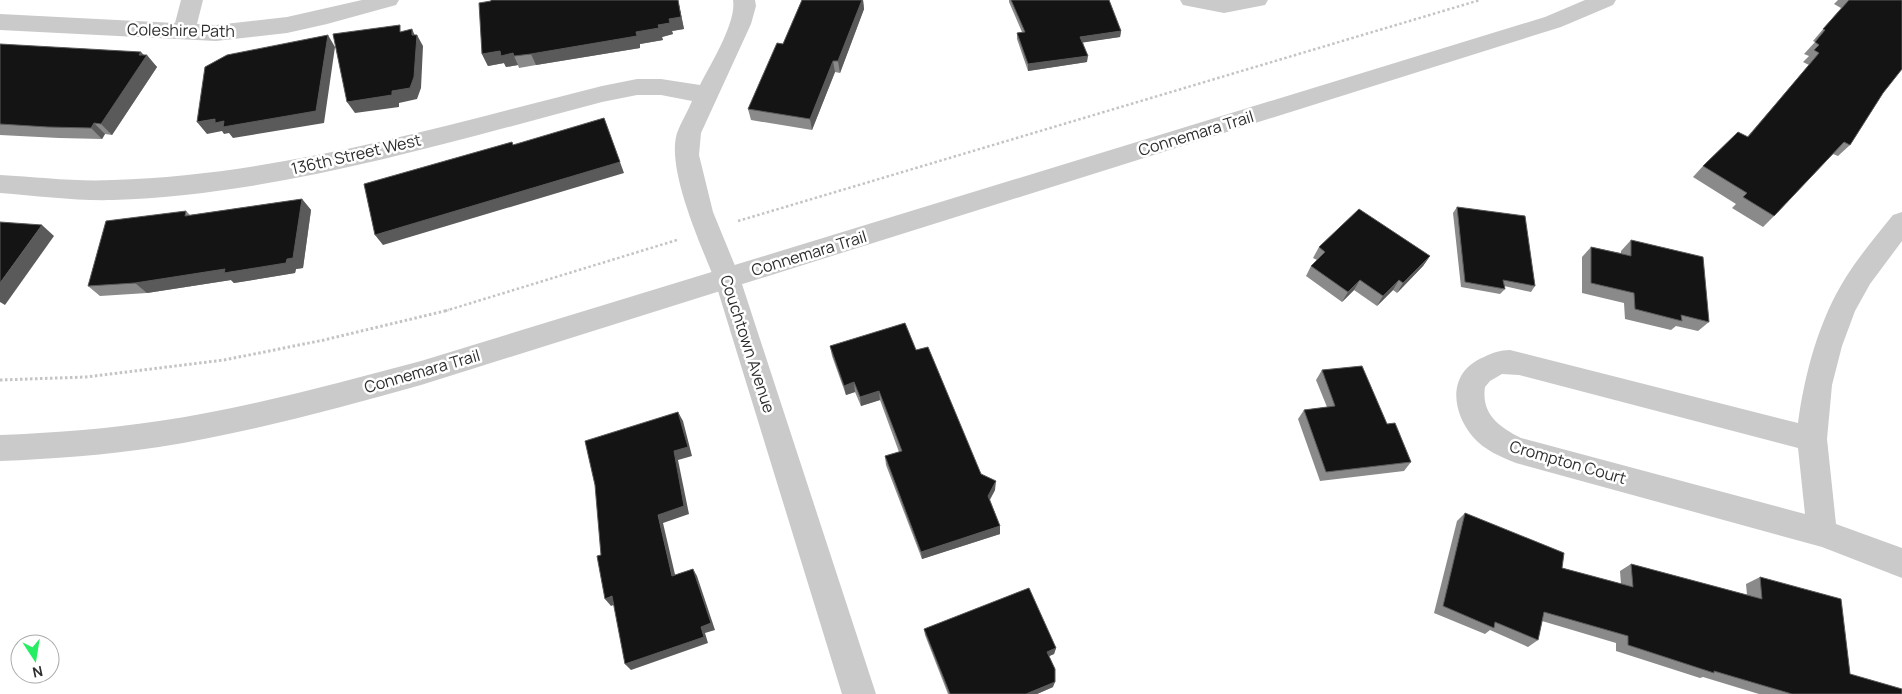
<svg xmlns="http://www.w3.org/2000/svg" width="1902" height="694" font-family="Manrope,sans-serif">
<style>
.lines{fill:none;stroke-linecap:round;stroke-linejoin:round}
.path-far1{stroke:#c4c4c4;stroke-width:2.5;stroke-dasharray:2.5 2.5;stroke-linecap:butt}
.path{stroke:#c4c4c4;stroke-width:3;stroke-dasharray:2.5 2.5;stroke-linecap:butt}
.minor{fill:#cacaca;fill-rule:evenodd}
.tertiary{fill:#cacaca;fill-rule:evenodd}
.wall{fill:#8a8a8a}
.shaded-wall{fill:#5a5a5a}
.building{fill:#141414;stroke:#5a5a5a}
.labels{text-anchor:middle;stroke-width:5;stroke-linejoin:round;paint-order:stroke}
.street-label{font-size:16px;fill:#2d2d2d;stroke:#fff}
</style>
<rect width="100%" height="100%" fill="#fff"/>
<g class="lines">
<g class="path-far1">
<polyline points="738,221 1480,0"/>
<polyline points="445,311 677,240"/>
</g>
<polyline class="path" points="0,380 86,377 224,360 324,340 449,310"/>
<g class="minor">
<polygon points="181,0 203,0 197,24 216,25 287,17 362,0 399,0 396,5 327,24 287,33 216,41 0,30 0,14 175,23"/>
<path d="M733 0H755L756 6 751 24 701 133 699 155 713 212 740 278 876 694H842L714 278C700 243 666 168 677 133 681 122 688 111 692 101L661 95H637L602 102C442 144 280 194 113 200 76 201 38 196 0 193V175C38 177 76 182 113 180 280 175 442 126 602 86L637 79H661L700 85C710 65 737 22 733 0Z"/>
<polygon points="1180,0 1268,0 1265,5 1224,13 1183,5"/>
<path d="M1902 212V241L1870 284 1855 311 1842 346 1832 385 1827 439 1836 524 1902 548V578L1822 547 1516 463C1501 457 1484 450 1473 437 1451 411 1447 372 1484 357 1492 353 1500 350 1510 350L1798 423C1805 372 1819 320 1846 277 1860 255 1877 235 1893 215ZM1502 374 1519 375 1798 448 1805 514 1521 438C1499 427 1481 414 1485 387L1490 381Z"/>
</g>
<path class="tertiary" d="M1585 0H1616L1613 5 1561 27 421 385C335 409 247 433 159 447 106 455 53 459 0 461V435C53 433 106 429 159 421 247 408 334 384 421 361L1545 17Z"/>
</g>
<g class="wall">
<polygon points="491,0 678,0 684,29 672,31 673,34 662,37 663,40 640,44 640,48 536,65 519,68 518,65 506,67 504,63 488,66 482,54"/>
<polygon points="802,0 863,0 864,9 840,73 835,72 812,130 751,120 748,109 783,44"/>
<polygon points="1009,0 1109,0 1121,31 1120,37 1083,42 1087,62 1028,71 1017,39 1017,33 1022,32 1009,2"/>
<polygon points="1838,0 1902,0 1883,93 1850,145 1838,156 1833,154 1774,216 1763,227 1732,208 1736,204 1693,177 1703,166 1747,137 1809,65 1803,62 1809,56 1804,54 1815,42 1813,41 1841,8 1834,4"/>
<polygon points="0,44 144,55 157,67 112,135 105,134 102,139 59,138 0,135"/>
<polygon points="302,199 311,210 303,268 296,269 295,273 234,283 231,280 147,293 100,296 88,286 186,211 190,215"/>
<polygon points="1457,207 1535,286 1531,292 1504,286 1505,289 1500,294 1461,287 1453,213"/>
<polygon points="1631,240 1709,322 1698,331 1676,326 1671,330 1625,319 1624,303 1582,293 1582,257 1591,247 1621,253 1621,251"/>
<polygon points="1319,247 1430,256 1423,266 1397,293 1393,290 1377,306 1354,290 1342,302 1306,276 1311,266 1317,260 1313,258"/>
<polygon points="830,346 916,350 981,474 995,490 990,500 1000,526 1000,534 922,559 886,465 885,456 899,452 880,400 861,406 855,392 846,395 832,356"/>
<polygon points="1322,370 1387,424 1411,462 1404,471 1320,481 1298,419 1304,410 1327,407 1316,380"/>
<polygon points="1465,513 1562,568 1621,584 1620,571 1631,564 1747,595 1746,584 1760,577 1850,674 1902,694 1759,694 1703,677 1700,678 1616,651 1616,643 1542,621 1538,640 1528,647 1490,630 1485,634 1434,613 1457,521"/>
<polygon points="924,629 1056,648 1054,654 1049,656 1053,687 1037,694 948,694 925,635"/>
</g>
<g class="shaded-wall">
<polygon points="678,0 684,29 672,31 673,34 662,37 663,40 640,44 640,48 536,65 531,54 636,32 658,25 669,19"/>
<polygon points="862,0 863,0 864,9 840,73 838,61"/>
<polygon points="412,29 416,38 417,35 423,46 421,88 417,99 399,103 399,107 355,113 347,102 392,91 412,35"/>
<polygon points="1121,31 1120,37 1080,43 1080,37"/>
<polygon points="328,35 335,47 324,123 233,138 229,133 224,134 222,131 207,134 197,122 215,119 224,121"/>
<polygon points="500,51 513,53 514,56 518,65 506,67 504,63 488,66 482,54"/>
<polygon points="141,52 146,57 147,55 157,67 112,135 101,124"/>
<polygon points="1088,56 1087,62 1028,71 1028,64"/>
<polygon points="833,61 835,72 812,130 810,119"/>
<polygon points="604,118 624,173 383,245 375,235"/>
<polygon points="94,123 105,134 102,139 91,128"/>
<polygon points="302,199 311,210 303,268 296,269 295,273 234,283 231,280 147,293 135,283"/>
<polygon points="42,225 54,236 5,305 0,302 0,283"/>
<polygon points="1430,256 1423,266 1397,293 1403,283"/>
<polygon points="1360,280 1354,290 1342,302 1348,292"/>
<polygon points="1399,280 1393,290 1377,306 1383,296"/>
<polygon points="854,382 855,392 846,395 844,386"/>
<polygon points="879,391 880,400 861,406 860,397"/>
<polygon points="678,412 683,421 692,456 678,460 689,514 663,523 677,583 672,576 658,515"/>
<polygon points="996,481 995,490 987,504 988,496"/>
<polygon points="1000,526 1000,534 922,559 921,552"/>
<polygon points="693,569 697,576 715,630 705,633 708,643 631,670 625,664"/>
<polygon points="612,596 618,603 611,606 605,599"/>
<polygon points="1056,648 1054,654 1045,658 1047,652"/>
<polygon points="1055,682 1053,687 1037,694 1026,694"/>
</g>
<g class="building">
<polygon points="491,0 678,0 681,17 669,19 670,23 658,25 659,28 636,32 637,36 531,54 514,56 513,53 501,56 500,51 482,54 479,3 491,1"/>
<polygon points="802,0 862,0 838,61 833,61 810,119 748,109 777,43 783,44"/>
<polygon points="1011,0 1109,0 1121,31 1080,37 1088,56 1028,64 1017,33 1025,32"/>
<polygon points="1849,0 1902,0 1902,69 1883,93 1850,145 1844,142 1774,216 1743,197 1747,193 1703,166 1738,132 1748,137 1819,53 1814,50 1819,45 1815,42 1825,30 1823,29"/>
<polygon points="400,25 400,32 412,29 412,35 417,35 414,77 410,88 392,91 392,95 347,102 333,34"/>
<polygon points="328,35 316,111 223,127 224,121 215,123 215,119 197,122 205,67 227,55"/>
<polygon points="0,44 141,52 139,55 147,55 101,124 94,123 91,128 48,127 0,124"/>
<polygon points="604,118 620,162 375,235 364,184 512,142 513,145"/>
<polygon points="302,199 293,258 287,259 286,263 224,273 225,269 135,283 88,286 106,221 186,211 185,216"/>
<polygon points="1457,207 1525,216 1535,286 1503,280 1505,289 1465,282"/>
<polygon points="1359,209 1430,256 1403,283 1399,280 1383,296 1360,280 1348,292 1311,266 1325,252 1319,247"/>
<polygon points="0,222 42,225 0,283"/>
<polygon points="1631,240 1703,257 1709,322 1681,315 1682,321 1635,309 1634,293 1591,283 1591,247 1631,256"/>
<polygon points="905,323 916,350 928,347 981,474 996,481 988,496 1000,526 921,552 885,456 902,451 879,391 860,397 854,382 844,386 830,346"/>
<polygon points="1362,366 1387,424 1395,423 1411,462 1326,472 1304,410 1335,406 1322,370"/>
<polygon points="678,412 688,447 674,451 684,506 658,515 672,576 693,569 711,623 701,627 704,637 625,664 612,596 605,599 597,556 601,555 595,485 585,441"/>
<polygon points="1465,513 1564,553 1562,568 1633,587 1631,564 1762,599 1760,577 1841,599 1850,674 1902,689 1902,694 1792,694 1714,671 1714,673 1628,645 1628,636 1544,612 1538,640 1495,622 1494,628 1443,606"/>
<polygon points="1029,588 1056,648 1047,652 1055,669 1055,682 1026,694 950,694 924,629"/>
</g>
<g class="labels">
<g class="street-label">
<text transform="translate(181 30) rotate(1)" y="6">Coleshire Path</text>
<text transform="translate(1196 133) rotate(-17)" y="6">Connemara Trail</text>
<text transform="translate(356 154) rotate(-13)" y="6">136th Street West</text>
<text transform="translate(809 253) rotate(-17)" y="6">Connemara Trail</text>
<text transform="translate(748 344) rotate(72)" y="6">Couchtown Avenue</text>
<text transform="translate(422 371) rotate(-16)" y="6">Connemara Trail</text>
<text transform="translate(1568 462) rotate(16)" y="6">Crompton Court</text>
</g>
</g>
<g transform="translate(35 659) rotate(168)"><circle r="24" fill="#ffffff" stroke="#ababab"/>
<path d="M0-4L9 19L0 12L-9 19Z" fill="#25ee62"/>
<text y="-8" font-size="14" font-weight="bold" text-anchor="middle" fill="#2d2d2d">N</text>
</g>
</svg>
